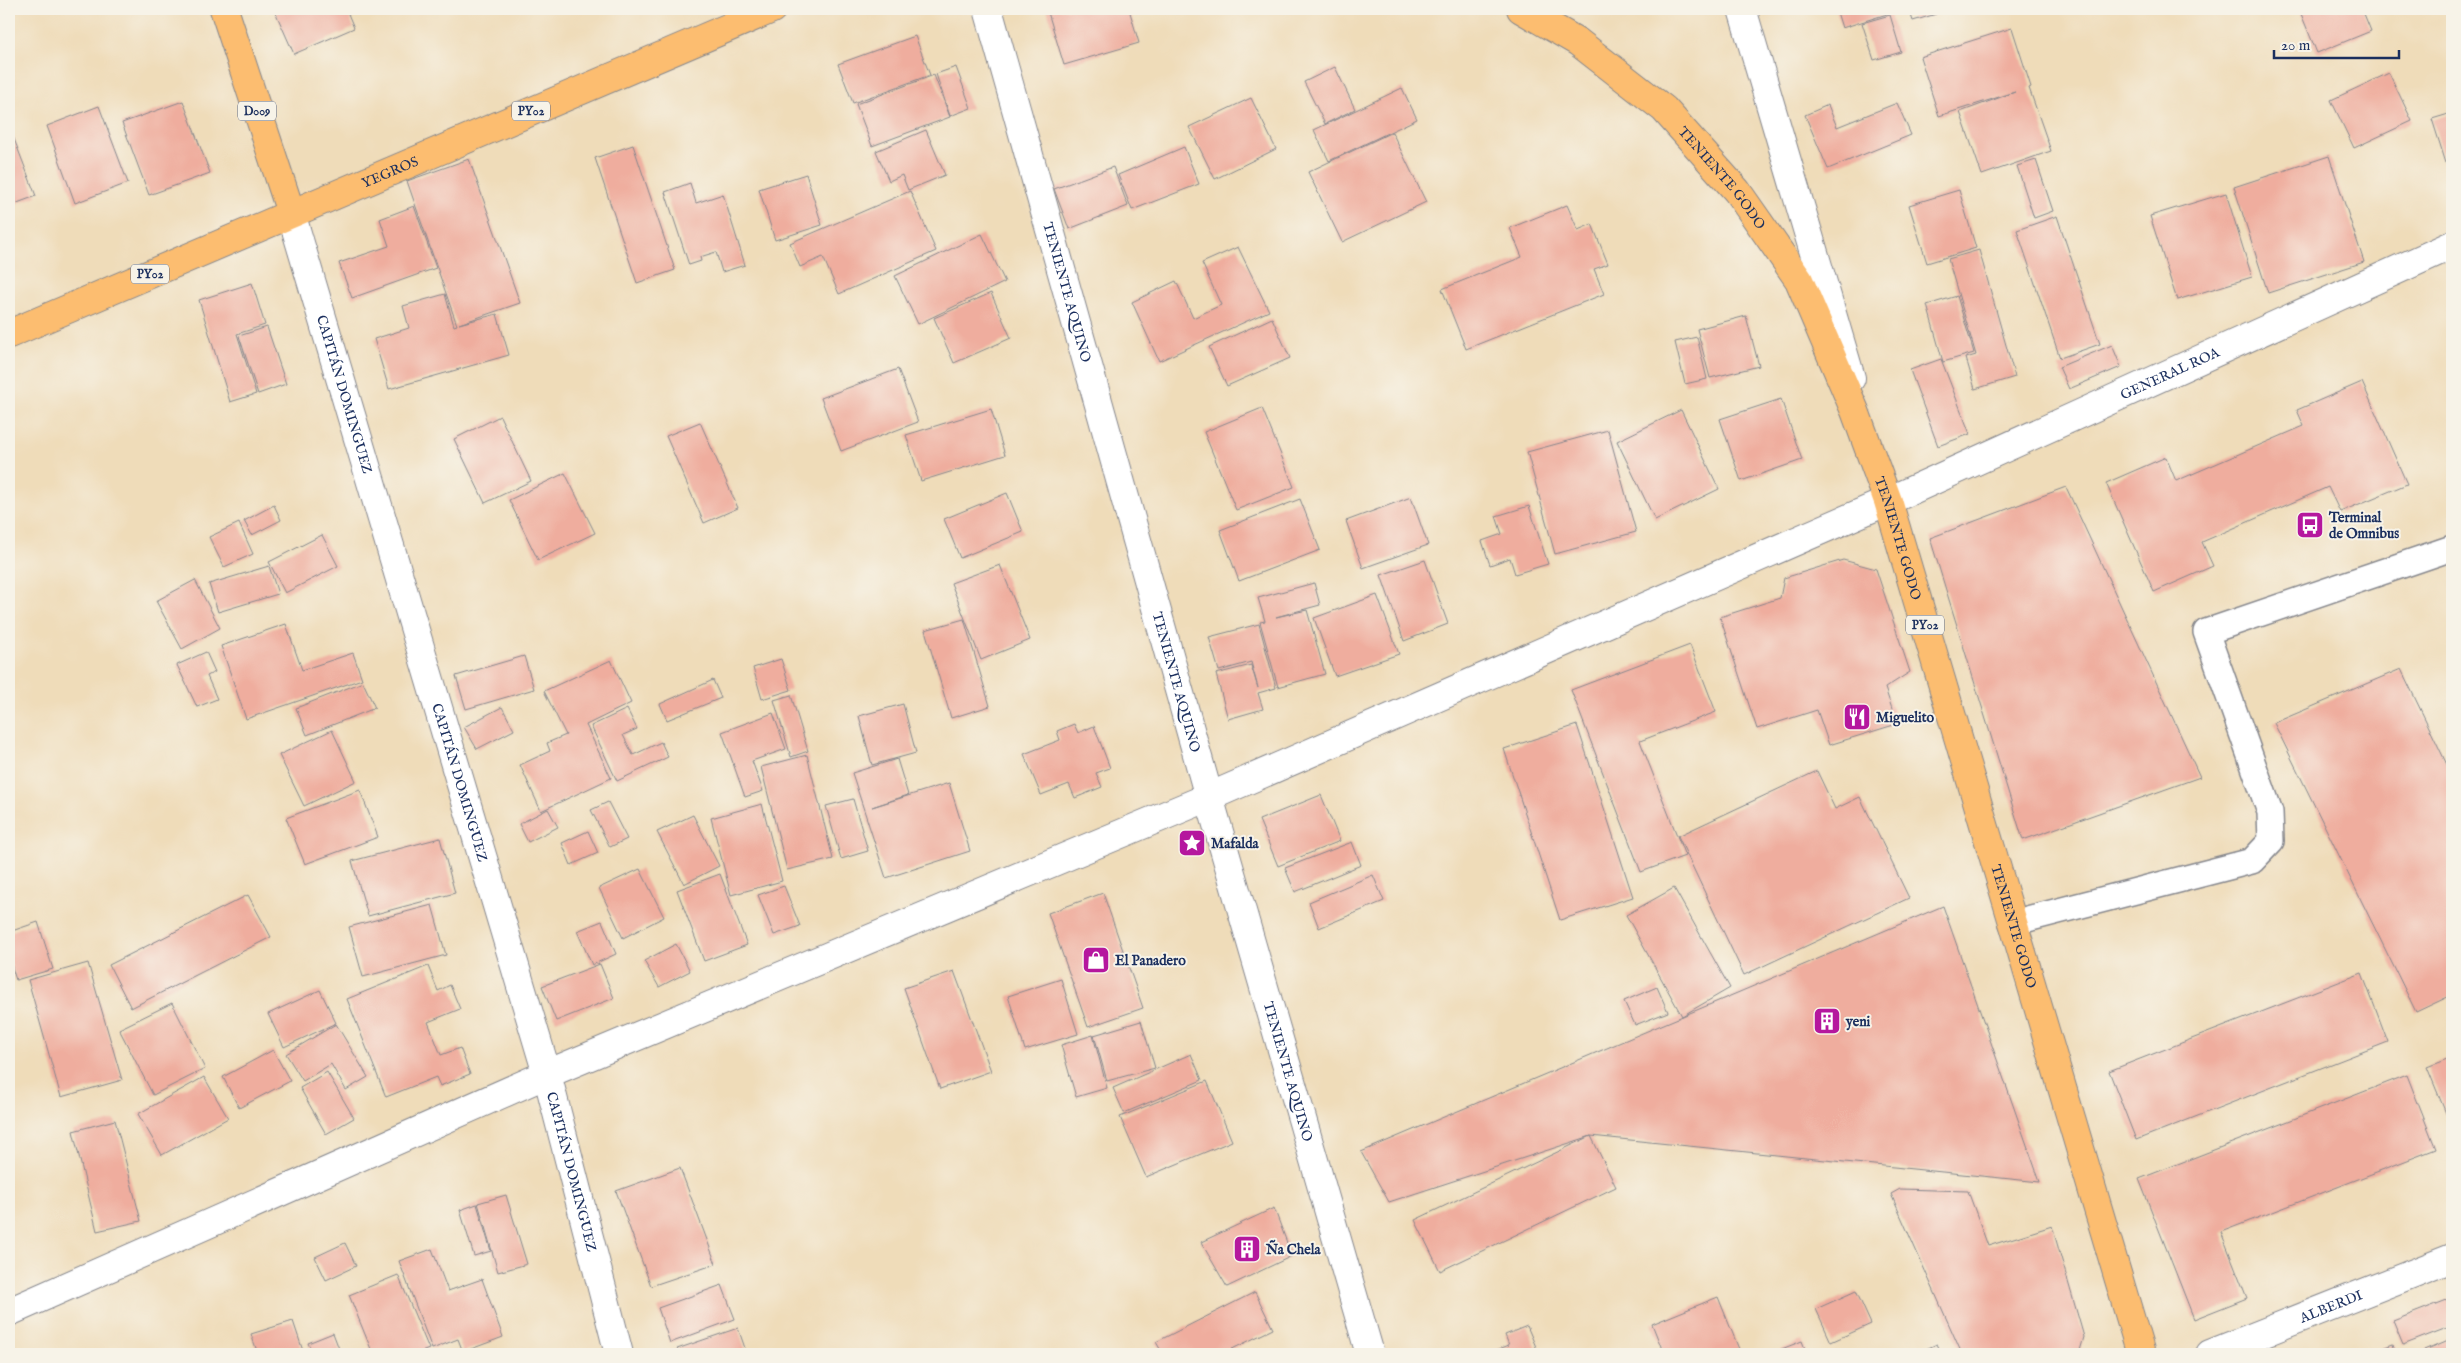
<svg xmlns="http://www.w3.org/2000/svg" width="2461" height="1363" font-family="'IM FELL English',serif">
<style>
.building{fill:#efad9e}
.lines{fill:none;stroke-linecap:round;stroke-linejoin:round}
.lane-casing{stroke:#85868c;stroke-width:28}
.street-casing{stroke:#85868c;stroke-width:30}
.primary-casing{stroke:#85868c;stroke-width:30}
.lane{stroke:#fff;stroke-width:25}
.street{stroke:#fff;stroke-width:28}
.primary{stroke:#fcbd6f;stroke-width:28}
.labels{text-anchor:middle;stroke-width:4;stroke-linejoin:round;paint-order:stroke}
.shield{fill:#f7f3e8;stroke:#5d6a87;stroke-width:1}
.shield-label{font-size:12px;font-weight:bold;fill:#1b2f5e}
.street-label{font-size:14px;fill:#1b2f5e;stroke:#f7f3e8}
.poi-label{font-size:14px;font-weight:bold;fill:#1b2f5e;stroke:#f7f3e8;text-anchor:start}
</style>
<rect width="100%" height="100%" fill="#f7f3e8"/>
<filter id="ink" filterUnits="userSpaceOnUse"><feTurbulence type="fractalNoise" baseFrequency=".02" numOctaves="2"/><feDisplacementMap in="SourceGraphic" scale="10" xChannelSelector="R" yChannelSelector="G"/><feConvolveMatrix kernelMatrix="1 2 1 2 8 2 1 2 1" color-interpolation-filters="sRGB"/></filter>
<filter id="wash" filterUnits="userSpaceOnUse"><feTurbulence type="fractalNoise" baseFrequency=".0096" numOctaves="4" result="noise"/><feDisplacementMap in="SourceGraphic" scale="20" xChannelSelector="R" yChannelSelector="G"/><feGaussianBlur stdDeviation="1.12" result="paint"/><feColorMatrix in="noise" values="0 0 0 0 0 0 0 0 0 0 0 0 0 0 0 0 0 1.4 0 .05"/><feComposite in="paint" operator="in"/></filter>
<g filter="url(#wash)">
<rect width="100%" height="100%" fill="#efdcb9"/>
<g id="blocks">
<g class="building">
<polygon points="274,9 346,9 354,28 294,54"/>
<polygon points="1047,9 1129,9 1139,43 1064,65"/>
<polygon points="1836,9 1903,9 1842,28"/>
<polygon points="1909,9 1935,9 1936,14 1913,21"/>
<polygon points="2299,9 2362,9 2371,31 2317,53"/>
<polygon points="1890,15 1901,52 1874,60 1862,23"/>
<polygon points="2012,28 2031,87 2029,88 2051,151 1982,175 1960,112 2015,92 1939,116 1920,57"/>
<polygon points="915,36 930,75 853,103 838,64"/>
<polygon points="956,67 971,108 950,116 936,74"/>
<polygon points="1335,67 1355,109 1325,124 1304,82"/>
<polygon points="2389,73 2412,121 2354,148 2331,100"/>
<polygon points="934,75 950,117 872,146 856,104"/>
<polygon points="1402,88 1417,119 1329,161 1314,130"/>
<polygon points="1251,98 1276,149 1215,179 1189,127"/>
<polygon points="183,101 210,173 149,195 122,123"/>
<polygon points="1897,103 1911,135 1828,169 1805,115 1828,105 1837,127"/>
<polygon points="99,106 128,183 75,203 47,126"/>
<polygon points="2452,113 2452,182 2432,119"/>
<polygon points="9,126 36,196 9,206"/>
<polygon points="926,130 945,175 908,190 902,175 889,181 876,151"/>
<polygon points="1392,132 1426,202 1342,242 1308,172"/>
<polygon points="633,145 675,270 637,283 595,158"/>
<polygon points="1184,147 1199,184 1132,210 1118,175"/>
<polygon points="2329,156 2364,262 2268,293 2234,187"/>
<polygon points="469,159 520,303 459,324 497,314 509,355 389,389 374,339 409,328 403,306 445,294 454,326 457,325 407,181"/>
<polygon points="2036,160 2053,211 2034,218 2017,166"/>
<polygon points="1113,167 1128,206 1069,229 1054,189"/>
<polygon points="806,174 822,225 775,240 759,189"/>
<polygon points="690,183 696,203 723,194 745,265 722,272 716,252 700,257 701,261 689,265 665,192"/>
<polygon points="1959,190 1976,248 1927,263 1909,205"/>
<polygon points="910,191 936,251 839,294 823,257 800,267 790,243"/>
<polygon points="2226,193 2252,277 2177,300 2150,216"/>
<polygon points="1567,205 1578,230 1592,224 1608,264 1594,269 1604,294 1466,349 1442,289 1522,257 1510,228"/>
<polygon points="414,206 436,268 352,298 339,263 389,246 380,219"/>
<polygon points="2057,216 2100,344 2060,358 2017,230"/>
<polygon points="982,234 1005,282 918,324 895,276"/>
<polygon points="1238,247 1269,311 1159,361 1132,302 1176,281 1193,318 1221,305 1202,263"/>
<polygon points="1979,250 2015,377 1975,389 1966,358 1976,355 1948,259"/>
<polygon points="252,283 265,325 237,334 256,394 230,402 199,300"/>
<polygon points="991,293 1011,338 954,363 934,318"/>
<polygon points="1957,296 1974,353 1943,362 1927,305"/>
<polygon points="1746,316 1759,366 1710,378 1697,329"/>
<polygon points="1272,318 1290,358 1227,386 1209,347"/>
<polygon points="267,327 286,384 258,394 239,336"/>
<polygon points="1697,337 1707,379 1685,384 1675,342"/>
<polygon points="2112,345 2121,367 2069,389 2059,367"/>
<polygon points="1941,359 1970,434 1938,446 1910,370"/>
<polygon points="898,369 918,422 841,451 821,398"/>
<polygon points="2362,382 2407,484 2340,512 2328,487 2202,542 2213,566 2154,592 2106,483 2166,457 2176,481 2304,426 2297,410"/>
<polygon points="1781,399 1802,460 1741,481 1720,419"/>
<polygon points="1262,408 1294,487 1236,510 1204,432"/>
<polygon points="991,409 1005,455 921,481 906,435"/>
<polygon points="1681,410 1719,489 1655,520 1617,441"/>
<polygon points="500,416 531,481 485,503 454,439"/>
<polygon points="700,422 738,508 704,523 666,436"/>
<polygon points="1608,430 1636,532 1555,554 1527,452"/>
<polygon points="565,473 595,533 538,560 509,500"/>
<polygon points="2066,487 2200,777 2023,840 1930,538"/>
<polygon points="1007,493 1023,532 960,558 944,519"/>
<polygon points="1411,497 1428,545 1363,568 1346,521"/>
<polygon points="1300,499 1320,550 1239,581 1220,530"/>
<polygon points="274,505 281,520 252,535 244,521"/>
<polygon points="1529,506 1548,564 1515,574 1510,558 1490,565 1482,541 1502,534 1496,516"/>
<polygon points="239,523 253,554 224,567 209,537"/>
<polygon points="322,535 338,566 285,593 269,562"/>
<polygon points="1425,560 1448,624 1404,641 1381,575"/>
<polygon points="1843,560 1876,569 1910,672 1885,688 1897,724 1829,745 1817,710 1757,729 1720,617 1780,598 1784,578"/>
<polygon points="1000,565 1030,640 981,660 951,583"/>
<polygon points="269,566 278,594 218,612 209,584"/>
<polygon points="195,580 220,628 182,649 156,601"/>
<polygon points="1314,583 1320,605 1276,617 1307,610 1325,674 1278,687 1260,622 1265,621 1258,598"/>
<polygon points="1377,595 1399,654 1335,676 1314,618"/>
<polygon points="964,619 990,706 951,718 925,630"/>
<polygon points="286,624 302,670 353,653 362,679 246,719 221,646"/>
<polygon points="1259,624 1276,688 1258,693 1263,709 1228,719 1216,674 1251,665 1258,688 1251,662 1219,671 1209,637"/>
<polygon points="1690,645 1716,712 1640,741 1685,856 1641,872 1571,690"/>
<polygon points="206,652 215,672 207,676 217,699 197,707 177,665"/>
<polygon points="524,656 534,689 466,709 456,676"/>
<polygon points="781,659 791,690 762,699 753,668"/>
<polygon points="611,660 631,703 586,725 611,778 541,811 520,765 550,751 547,743 566,735 544,691"/>
<polygon points="2401,669 2452,775 2452,995 2416,1012 2274,723"/>
<polygon points="713,680 721,698 667,720 660,704"/>
<polygon points="363,682 375,708 307,735 296,708"/>
<polygon points="791,695 808,751 791,757 774,700"/>
<polygon points="903,704 916,753 872,765 859,716"/>
<polygon points="502,707 514,730 477,749 464,727"/>
<polygon points="627,709 637,729 623,735 633,755 661,742 668,757 617,781 591,726"/>
<polygon points="773,713 786,749 752,761 763,791 745,797 722,732"/>
<polygon points="1074,724 1078,733 1094,726 1110,768 1096,773 1102,787 1075,798 1069,784 1041,795 1024,754 1060,740 1057,731"/>
<polygon points="1577,725 1633,897 1560,920 1504,749"/>
<polygon points="332,730 356,781 304,806 279,755"/>
<polygon points="807,755 833,859 787,870 761,767"/>
<polygon points="897,759 908,795 872,807 949,783 970,851 886,878 852,773"/>
<polygon points="1817,771 1835,809 1860,797 1909,898 1744,975 1678,836"/>
<polygon points="360,790 378,837 305,864 286,818"/>
<polygon points="1321,795 1340,841 1278,866 1259,820"/>
<polygon points="853,799 868,851 841,859 826,806"/>
<polygon points="608,802 627,839 610,847 591,810"/>
<polygon points="762,804 782,881 731,895 711,818"/>
<polygon points="548,809 558,827 528,842 519,824"/>
<polygon points="693,815 719,866 684,884 657,832"/>
<polygon points="588,831 598,853 571,865 562,843"/>
<polygon points="440,838 455,893 368,916 352,861"/>
<polygon points="1352,842 1361,865 1295,892 1285,868"/>
<polygon points="640,869 664,917 623,938 599,888"/>
<polygon points="720,874 747,945 704,961 677,890"/>
<polygon points="1373,875 1384,901 1319,928 1309,902"/>
<polygon points="784,886 800,926 774,935 758,895"/>
<polygon points="1674,888 1730,988 1682,1016 1626,915"/>
<polygon points="1103,893 1143,1008 1088,1027 1048,913"/>
<polygon points="248,895 271,937 131,1008 109,965"/>
<polygon points="432,905 446,955 363,977 349,927"/>
<polygon points="1943,906 2040,1182 1591,1136 1616,1187 1440,1271 1415,1220 1591,1136 1389,1202 1361,1152"/>
<polygon points="602,921 616,954 592,965 577,931"/>
<polygon points="38,922 53,969 16,980 9,958 9,932"/>
<polygon points="676,944 690,971 659,987 644,961"/>
<polygon points="88,963 122,1080 61,1097 28,980"/>
<polygon points="600,964 614,998 556,1021 542,986"/>
<polygon points="428,966 438,991 450,985 460,1009 428,1022 441,1055 460,1048 470,1074 440,1086 436,1077 386,1097 347,999"/>
<polygon points="954,971 991,1071 940,1089 904,988"/>
<polygon points="2362,973 2388,1042 2136,1140 2109,1071"/>
<polygon points="1061,979 1078,1034 1025,1050 1008,996"/>
<polygon points="1657,987 1668,1012 1635,1025 1624,1001"/>
<polygon points="320,990 336,1023 284,1047 268,1014"/>
<polygon points="172,1003 205,1069 153,1095 119,1029"/>
<polygon points="1141,1021 1155,1068 1107,1081 1094,1035"/>
<polygon points="336,1024 368,1077 346,1090 331,1064 303,1081 286,1054"/>
<polygon points="1093,1035 1107,1088 1076,1097 1061,1045"/>
<polygon points="273,1050 290,1081 239,1108 223,1077"/>
<polygon points="1191,1054 1202,1080 1124,1113 1113,1088"/>
<polygon points="2452,1057 2452,1128 2427,1067"/>
<polygon points="327,1072 354,1118 326,1134 300,1088"/>
<polygon points="2407,1075 2436,1149 2221,1232 2247,1298 2194,1319 2139,1179"/>
<polygon points="204,1077 228,1118 162,1155 138,1114"/>
<polygon points="1207,1081 1232,1141 1146,1177 1120,1117"/>
<polygon points="115,1120 141,1221 97,1231 73,1131"/>
<polygon points="680,1168 716,1264 651,1286 616,1191"/>
<polygon points="1900,1189 1968,1191 1988,1246 2052,1226 2084,1337 2079,1354 1962,1354 1891,1194"/>
<polygon points="506,1195 527,1264 498,1272 478,1203"/>
<polygon points="477,1204 491,1251 474,1256 460,1210"/>
<polygon points="1274,1208 1292,1256 1227,1287 1201,1242"/>
<polygon points="345,1243 356,1266 326,1280 315,1257"/>
<polygon points="432,1249 448,1291 482,1279 503,1337 463,1352 458,1339 432,1349 399,1261"/>
<polygon points="398,1275 429,1349 416,1354 373,1354 349,1295"/>
<polygon points="722,1285 735,1319 670,1343 658,1308"/>
<polygon points="1856,1291 1871,1324 1831,1342 1816,1309"/>
<polygon points="1255,1292 1273,1329 1222,1354 1163,1354 1156,1342"/>
<polygon points="1718,1297 1741,1354 1664,1354 1652,1324"/>
<polygon points="2452,1298 2452,1326 2403,1345 2393,1321"/>
<polygon points="293,1321 304,1354 258,1354 251,1334"/>
<polygon points="1527,1326 1539,1354 1487,1354 1509,1345 1505,1335"/>
<polygon points="738,1328 747,1354 679,1354 677,1349"/>
<polygon points="333,1333 341,1354 313,1354 308,1343"/>
<polygon points="2452,1339 2452,1354 2425,1354 2424,1351"/>
<polygon points="1802,1341 1807,1354 1769,1354"/>
<polygon points="1937,1344 1942,1354 1915,1354"/>
<polygon points="2393,1344 2396,1354 2366,1354"/>
</g>
</g>
</g>
<g filter="url(#ink)">
<use href="#blocks" fill-opacity="0" stroke="#85868c" stroke-width="1"/>
<g class="lines">
<g class="lane-casing">
<polyline id="lane" points="2012,923 2252,861 2271,841 2270,812 2206,632 2452,548"/>
</g>
<g class="street-casing">
<g id="street">
<path id="s1" d="M988 9 1209 797 1370 1354"/>
<polyline points="1742,9 1851,378"/>
<path id="s2" d="M291 213 547 1074 619 1354"/>
<path id="s3" d="M9 1312 547 1074 1209 797 1888 501 2452 245"/>
<path id="s4" d="M2210 1354 2452 1258"/>
</g>
</g>
<g class="primary-casing">
<g id="primary">
<polyline points="224,9 291,213"/>
<path id="s5" d="M1521 9 1578 42 1664 109 1737 191 1799 280 1855 411 1888 501 2141 1354"/>
<path id="s6" d="M9 334 772 9"/>
</g>
</g>
<use href="#lane" class="lane"/>
<use href="#street" class="street"/>
<use href="#primary" class="primary"/>
</g>
</g>
<defs>
<g id="bus-square" transform="scale(1.4375)"><rect x="-9" y="-9" width="18" height="18" rx="4" fill="#b5179e" stroke="#f7f3e8"/><path d="M-5-6H5V4H4V6H2V4H-2V6H-4V4H-5ZM-3.5-4V0h7V-4ZM-3.5 1.2v1.5H-2V1.2ZM2 1.2v1.5H3.5V1.2Z" fill="#fff"/></g>
<g id="restaurant-square" transform="scale(1.4375)"><rect x="-9" y="-9" width="18" height="18" rx="4" fill="#b5179e" stroke="#f7f3e8"/><path d="M-5-6h1v4h1v-4h1v4h1v-4h1v5L-1.5 .5V6h-2V.5L-5-1ZM5-6V6H3V1.5H1.5Q1.5-4 5-6Z" fill="#fff"/></g>
<g id="sight-square" transform="scale(1.4375)"><rect x="-9" y="-9" width="18" height="18" rx="4" fill="#b5179e" stroke="#f7f3e8"/><path d="M0-6L1.8-2.2L6-1.7L2.9 1.2L3.7 5.4L0 3.3L-3.7 5.4L-2.9 1.2L-6-1.7L-1.8-2.2Z" fill="#fff"/></g>
<g id="shop-square" transform="scale(1.4375)"><rect x="-9" y="-9" width="18" height="18" rx="4" fill="#b5179e" stroke="#f7f3e8"/><path d="M-5-2.5h2.3a2.7 3.5 0 0 1 5.4 0H5L5.5 6h-11ZM-1.5-2.5h3a1.5 2.3 0 0 0-3 0Z" fill="#fff"/></g>
<g id="building-square" transform="scale(1.4375)"><rect x="-9" y="-9" width="18" height="18" rx="4" fill="#b5179e" stroke="#f7f3e8"/><path d="M-4-6H4V6H1V3H-1V6H-4ZM-2.5-4.3h1.7v1.8h-1.7ZM.8-4.3h1.7v1.8H.8ZM-2.5-1h1.7V.8h-1.7ZM.8-1h1.7V.8H.8Z" fill="#fff"/></g>
</defs>
<g fill-rule="evenodd">
<use href="#bus-square" x="2310" y="525"/>
<use href="#restaurant-square" x="1857" y="717"/>
<use href="#sight-square" x="1192" y="843"/>
<use href="#shop-square" x="1096" y="960"/>
<use href="#building-square" x="1827" y="1021"/>
<use href="#building-square" x="1247" y="1249"/>
</g>
<g class="labels">
<g class="shield">
<rect x="238" y="101.5" width="38" height="19" rx="4"/>
<rect x="512" y="101.5" width="38" height="19" rx="4"/>
<rect x="131" y="264.5" width="38" height="19" rx="4"/>
<rect x="1906" y="615.5" width="38" height="19" rx="4"/>
</g>
<g class="shield-label">
<text x="257" y="115">D009</text>
<text x="531" y="115">PY02</text>
<text x="150" y="278">PY02</text>
<text x="1925" y="629">PY02</text>
</g>
<g class="street-label">
<text dy="5" stroke="none"><textPath href="#s6" startOffset="414">YEGROS</textPath></text>
<text dy="5" stroke="none"><textPath href="#s5" startOffset="265">TENIENTE GODO</textPath></text>
<text dy="5" stroke="none"><textPath href="#s1" startOffset="294">TENIENTE AQUINO</textPath></text>
<text dy="5" stroke="none"><textPath href="#s3" startOffset="2356">GENERAL ROA</textPath></text>
<text dy="5" stroke="none"><textPath href="#s2" startOffset="189">CAPITÁN DOMINGUEZ</textPath></text>
<text dy="5" stroke="none"><textPath href="#s5" startOffset="670">TENIENTE GODO</textPath></text>
<text dy="5" stroke="none"><textPath href="#s1" startOffset="699">TENIENTE AQUINO</textPath></text>
<text dy="5" stroke="none"><textPath href="#s2" startOffset="594">CAPITÁN DOMINGUEZ</textPath></text>
<text dy="5" stroke="none"><textPath href="#s5" startOffset="1075">TENIENTE GODO</textPath></text>
<text dy="5" stroke="none"><textPath href="#s1" startOffset="1104">TENIENTE AQUINO</textPath></text>
<text dy="5" stroke="none"><textPath href="#s2" startOffset="999">CAPITÁN DOMINGUEZ</textPath></text>
<text dy="5" stroke="none"><textPath href="#s4" startOffset="130">ALBERDI</textPath></text>
</g>
<g class="poi-label">
<text x="2329" y="522">Terminal<tspan x="2329" dy="16">de Omnibus</tspan></text>
<text x="1876" y="722">Miguelito</text>
<text x="1211" y="848">Mafalda</text>
<text x="1115" y="965">El Panadero</text>
<text x="1846" y="1026">yeni</text>
<text x="1266" y="1254">Ña Chela</text>
</g>
</g>
<rect width="2461" height="1363" fill="none" stroke="#f7f3e8" stroke-width="30"/>
<path d="M2274 50v8h125v-8" fill="none" stroke="#1b2f5e" stroke-width="2.5"/>
<text x="2281" y="50" font-size="15" fill="#1b2f5e" stroke="#f7f3e8" stroke-width="4" paint-order="stroke">20 m</text>
</svg>
